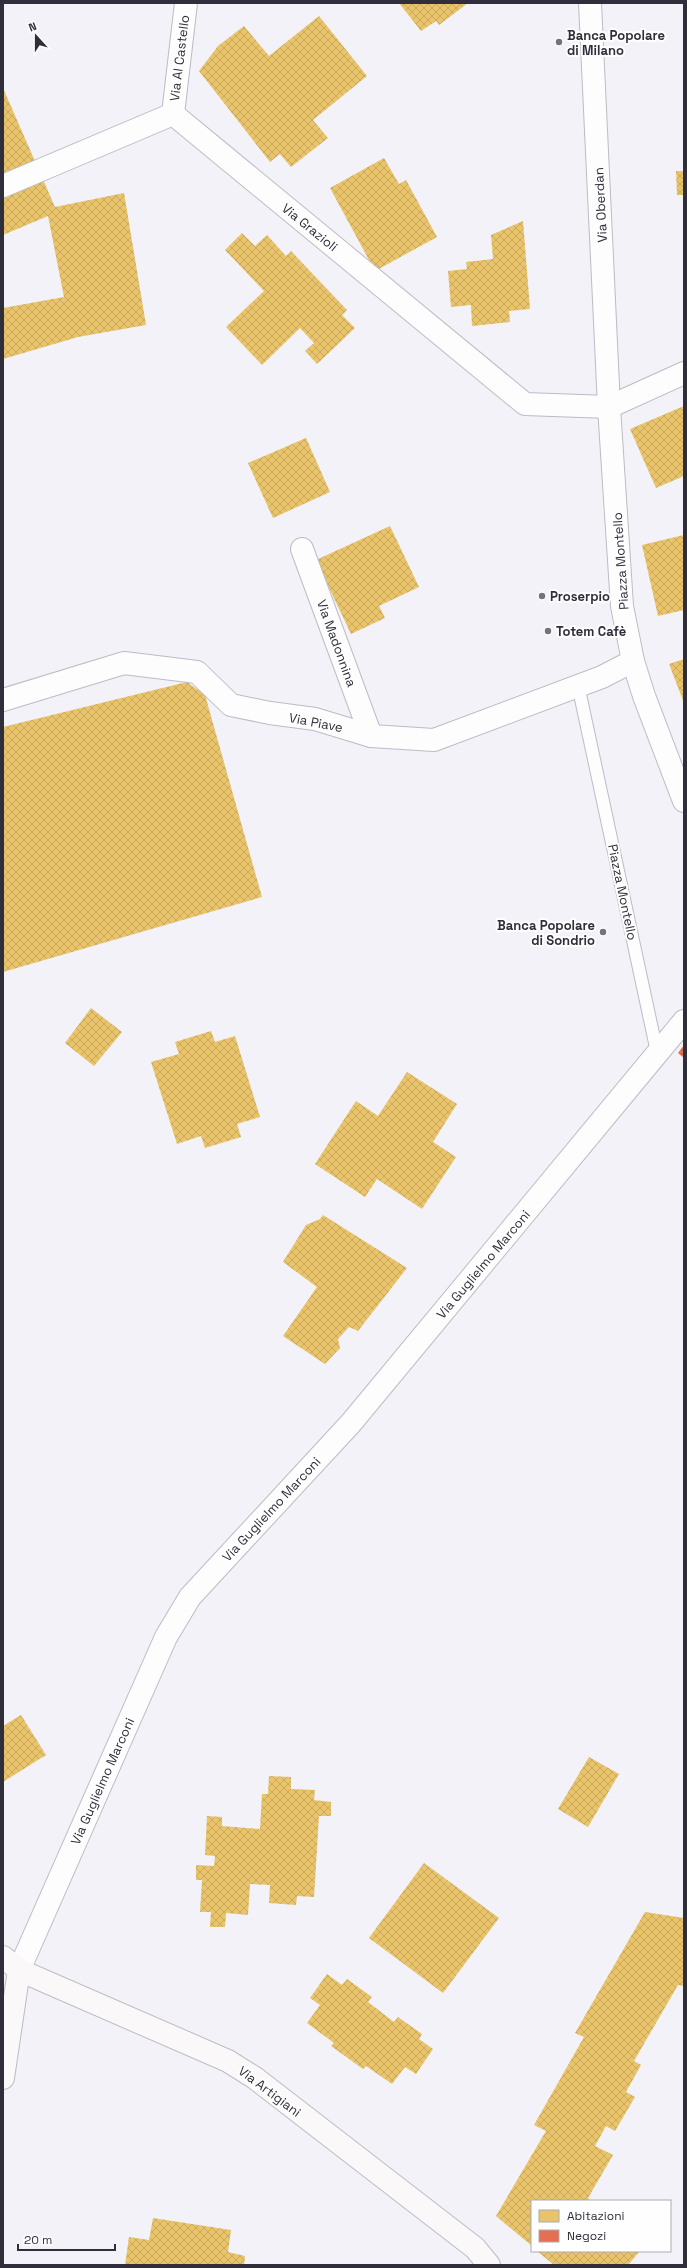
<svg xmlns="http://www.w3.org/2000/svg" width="687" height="2268" font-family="'Space Grotesk',sans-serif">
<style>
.homes{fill:url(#homes-cross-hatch)}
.shops{fill:url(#shops-cross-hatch)}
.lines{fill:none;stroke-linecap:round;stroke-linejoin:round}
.lane-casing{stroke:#bdbbc4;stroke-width:14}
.street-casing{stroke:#bdbbc4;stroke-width:24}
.secondary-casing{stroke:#bdbbc4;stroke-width:24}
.lane{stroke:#fdfdfe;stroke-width:12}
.street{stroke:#fdfdfe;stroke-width:22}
.secondary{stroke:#fbf8f9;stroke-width:22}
.poi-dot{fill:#74737d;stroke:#fefefe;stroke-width:1.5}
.labels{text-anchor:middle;stroke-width:4;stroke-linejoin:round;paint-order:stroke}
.poi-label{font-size:13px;font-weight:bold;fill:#302e3a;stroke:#fefefe;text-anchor:start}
.street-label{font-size:13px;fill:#302e3a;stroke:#fefefe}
</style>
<defs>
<pattern id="homes-cross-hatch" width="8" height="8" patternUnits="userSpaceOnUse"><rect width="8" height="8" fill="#e9c46a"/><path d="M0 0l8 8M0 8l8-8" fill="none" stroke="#c8a95d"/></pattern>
<pattern id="shops-cross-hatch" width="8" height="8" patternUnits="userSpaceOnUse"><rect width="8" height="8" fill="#e76f51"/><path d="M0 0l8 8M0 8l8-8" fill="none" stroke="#bc5c44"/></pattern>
</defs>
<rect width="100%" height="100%" fill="#f3f2f9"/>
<g class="homes">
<polygon points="399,3 468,3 439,25 436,21 421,31"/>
<polygon points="319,16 367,76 313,120 328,138 291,167 280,154 270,162 199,71 218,46 244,26 269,56"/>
<polygon points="3,88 55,207 124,193 146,325 78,337 3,359 3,308 64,297 48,216 3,235"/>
<polygon points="384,158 399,184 406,180 437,237 375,271 330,188"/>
<polygon points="676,171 684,171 684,195 677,195"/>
<polygon points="523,221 530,309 509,311 510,322 472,326 471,305 451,307 448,271 467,269 466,262 493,259 491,235"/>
<polygon points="242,233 255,246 267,235 286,256 291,251 347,310 342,315 355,328 317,364 305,351 314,343 300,328 262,365 226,327 264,291 225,250"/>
<polygon points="684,406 684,476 656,488 630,429"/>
<polygon points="306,438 330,492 273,518 248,463"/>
<polygon points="390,526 419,587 379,606 385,618 351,634 316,560"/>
<polygon points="684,535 684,610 658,616 642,545"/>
<polygon points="684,659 684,703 669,664"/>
<polygon points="187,682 205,695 262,897 3,972 3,727"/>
<polygon points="91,1008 122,1032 94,1066 65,1043"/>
<polygon points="211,1031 215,1042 235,1036 260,1117 237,1124 241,1137 205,1148 201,1136 177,1144 151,1062 179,1054 175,1042"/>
<polygon points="407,1072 457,1104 433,1142 456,1157 422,1209 377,1179 365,1197 315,1164 356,1101 378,1116"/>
<polygon points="323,1215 407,1268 358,1331 349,1327 338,1339 340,1348 325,1364 283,1336 317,1287 283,1262 306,1225 320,1219"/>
<polygon points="21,1715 46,1755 3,1782 3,1726"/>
<polygon points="589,1757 619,1774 588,1827 558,1809"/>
<polygon points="269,1776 291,1777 291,1789 315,1790 314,1800 331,1802 331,1816 319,1816 314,1897 297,1896 296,1905 269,1903 270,1885 250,1884 248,1915 226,1913 225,1927 210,1927 211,1912 200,1912 202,1880 196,1880 196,1865 214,1866 215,1856 205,1855 207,1816 222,1817 222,1826 260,1829 262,1794 268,1794"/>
<polygon points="424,1863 499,1918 443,1993 369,1938"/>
<polygon points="645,1912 684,1918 684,1986 678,1985 634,2061 641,2065 626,2092 635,2097 615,2131 606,2126 595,2146 613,2155 588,2198 591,2201 532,2201 532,2246 496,2216 546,2131 534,2125 584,2037 575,2033"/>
<polygon points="327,1974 342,1985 347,1979 372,1997 368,2002 394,2022 398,2017 422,2034 419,2039 433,2049 416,2074 405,2067 392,2084 366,2066 363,2069 331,2046 334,2043 307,2023 320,2005 310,1998"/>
<polygon points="153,2218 231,2230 228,2252 245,2256 244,2265 125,2265 129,2237 149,2240"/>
<polygon points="537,2251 640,2251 628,2265 554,2265"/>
</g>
<polygon class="shops" points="684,1045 684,1058 678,1053"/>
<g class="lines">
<g class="lane-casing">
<polyline id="lane" points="578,685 657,1052"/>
</g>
<g class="street-casing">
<g id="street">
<polyline points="590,3 609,407 622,606 633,661 644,696 684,801"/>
<polyline points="173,114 186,3"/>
<polyline points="3,186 173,114 525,404 609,407 684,373"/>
<polyline points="302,549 371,736"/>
<polyline points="3,700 124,663 197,672 231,705 270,713 315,719 371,736 434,740 602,677 633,661"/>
<polyline points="19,1970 166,1637 190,1597 351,1423 684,1021"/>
</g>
</g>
<g class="secondary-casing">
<g id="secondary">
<polyline points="3,1957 19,1970 228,2061 255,2078 475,2248 489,2265"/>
<polyline points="3,2078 19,1970"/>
</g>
</g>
<use href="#lane" class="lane"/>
<use href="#street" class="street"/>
<use href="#secondary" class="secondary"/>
</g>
<g class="poi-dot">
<circle cx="559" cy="42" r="4"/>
<circle cx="542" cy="596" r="4"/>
<circle cx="548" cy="631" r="4"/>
<circle cx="603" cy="932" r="4"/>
</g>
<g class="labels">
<g class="poi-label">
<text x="567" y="40">Banca Popolare<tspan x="567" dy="15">di Milano</tspan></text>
<text x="550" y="601">Proserpio</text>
<text x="556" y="636">Totem Cafè</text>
<text x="595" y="930" text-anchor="end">Banca Popolare<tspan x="595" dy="15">di Sondrio</tspan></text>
</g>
<g class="street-label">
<text transform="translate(179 58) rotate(-83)" y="5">Via Al Castello</text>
<text transform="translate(600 205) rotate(-93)" y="5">Via Oberdan</text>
<text transform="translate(310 227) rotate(39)" y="5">Via Grazioli</text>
<text transform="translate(620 561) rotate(-94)" y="5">Piazza Montello</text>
<text transform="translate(337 643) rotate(70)" y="5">Via Madonnina</text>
<text transform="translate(316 722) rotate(11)" y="5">Via Piave</text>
<text transform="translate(623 892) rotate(78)" y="5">Piazza Montello</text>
<text transform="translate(483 1264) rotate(-50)" y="5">Via Guglielmo Marconi</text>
<text transform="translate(271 1509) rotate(-47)" y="5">Via Guglielmo Marconi</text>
<text transform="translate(102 1781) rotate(-66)" y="5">Via Guglielmo Marconi</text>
<text transform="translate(270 2091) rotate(37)" y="5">Via Artigiani</text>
</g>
</g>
<rect width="687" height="2268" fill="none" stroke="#302e3a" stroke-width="8"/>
<rect x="531" y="2200" width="140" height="52" fill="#fefefe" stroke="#acabb0"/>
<rect x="539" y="2210" width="20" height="12" fill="#e9c46a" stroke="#acabb0"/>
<text x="567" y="2220" font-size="12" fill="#302e3a">Abitazioni</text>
<rect x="539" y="2230" width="20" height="12" fill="#e76f51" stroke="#acabb0"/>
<text x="567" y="2240" font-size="12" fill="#302e3a">Negozi</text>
<g transform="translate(36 36) rotate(339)" stroke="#fefefe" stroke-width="3" paint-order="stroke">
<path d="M0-3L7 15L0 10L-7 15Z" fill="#302e3a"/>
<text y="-6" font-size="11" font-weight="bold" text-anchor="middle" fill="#302e3a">N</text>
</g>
<path d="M18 2244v6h97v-6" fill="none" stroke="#302e3a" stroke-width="2"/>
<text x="24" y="2244" font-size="12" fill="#302e3a" stroke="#fefefe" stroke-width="3" paint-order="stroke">20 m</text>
</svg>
